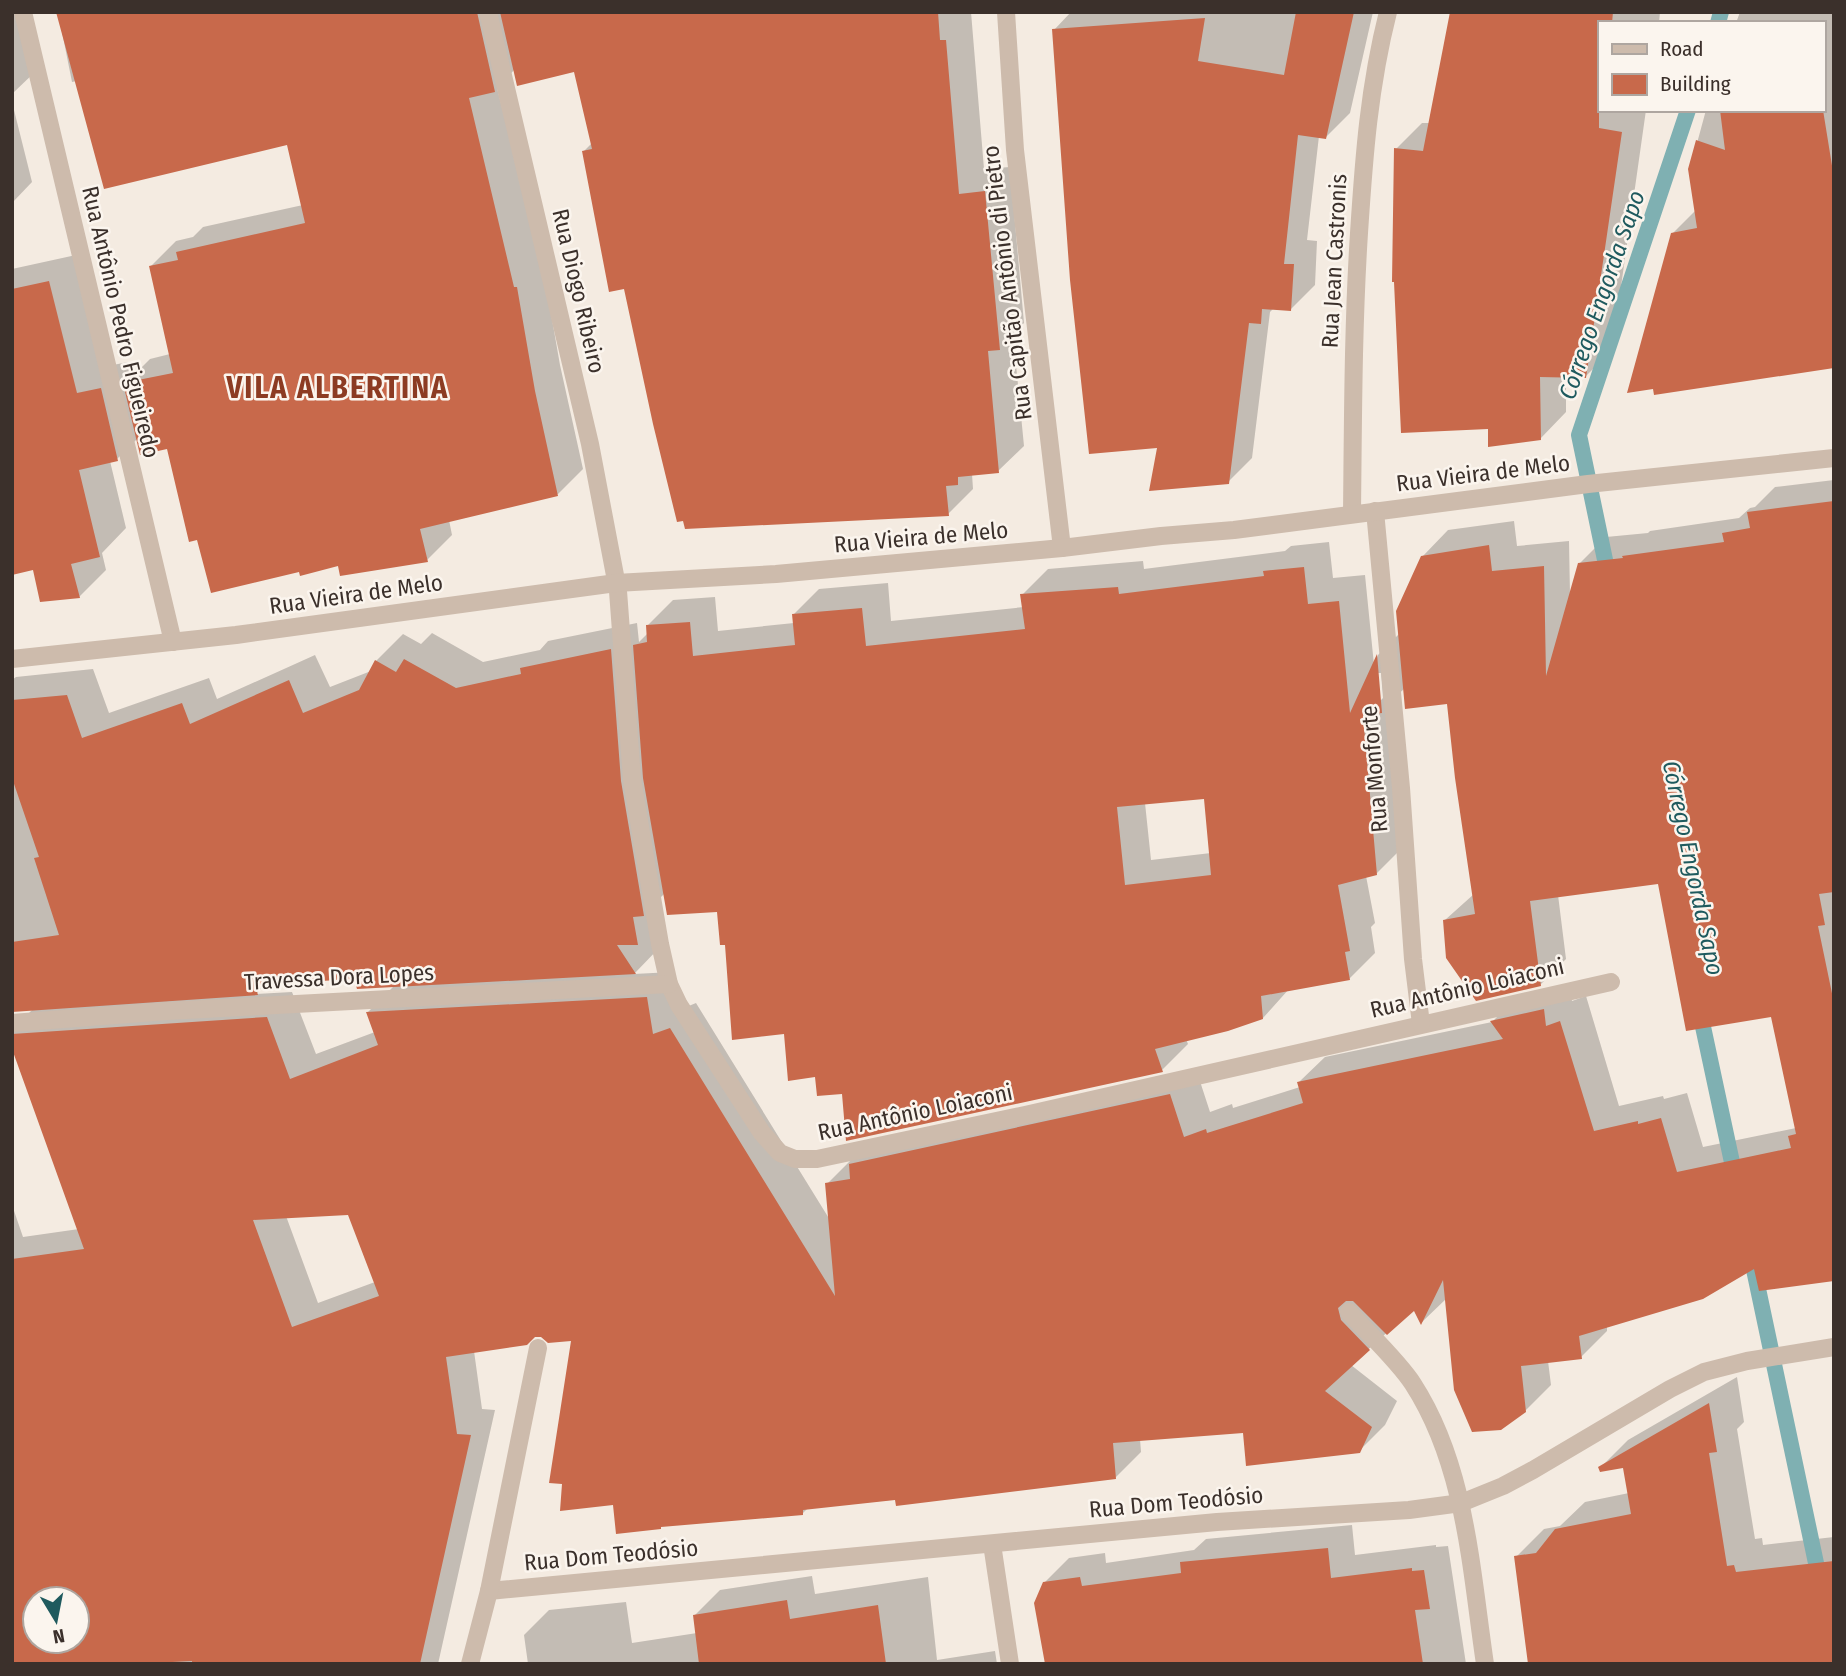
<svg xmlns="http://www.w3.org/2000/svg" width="1846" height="1676" font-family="'Fira Sans Condensed',sans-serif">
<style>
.shadow{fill:#0003;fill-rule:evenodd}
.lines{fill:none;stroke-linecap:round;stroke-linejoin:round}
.stream{stroke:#7fb0b2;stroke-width:16}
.building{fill:#c8694b;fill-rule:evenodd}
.minor{stroke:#cdbbac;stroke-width:18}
.labels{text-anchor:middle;stroke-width:5;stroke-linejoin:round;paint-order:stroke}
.street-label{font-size:23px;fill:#3b302b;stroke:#fbf5ee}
.water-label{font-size:24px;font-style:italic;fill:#1f5a5e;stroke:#fbf5ee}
.district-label{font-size:30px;font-weight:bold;letter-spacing:2px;fill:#8c3b22;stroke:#fbf5ee}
</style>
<rect width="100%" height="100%" fill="#f4ebe1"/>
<g class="shadow">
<polygon points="12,12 21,12 37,70 12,94"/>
<polygon points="58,12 971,12 984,169 1010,167 1024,323 1013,334 1024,446 998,471 972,474 973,489 948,514 625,287 583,152 592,143 576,70 515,69 497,88 542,262 560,365 583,469 558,494 449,520 452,535 427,560 340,564 300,570 198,537 168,447 138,438 117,459 110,461 126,528 102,553 106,570 79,597 34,568 12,573 12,269 76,255 103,367 128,362 131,378 150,359 170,354 151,266 176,241 193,237 203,227 303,205 288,142 77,81 72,82"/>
<polygon points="1071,12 1373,12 1350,113 1326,137 1319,136 1307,240 1317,241 1315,285 1291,309 1274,308 1270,312 1252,458 1228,482 1159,446 1054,30"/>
<polygon points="1451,12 1660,12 1659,23 1599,23 1599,110 1646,110 1612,350 1586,376 1566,376 1566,412 1540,439 1490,427 1396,149 1422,123 1430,123"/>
<polygon points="1740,12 1834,12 1834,366 1672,234 1696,210 1690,169 1706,110 1823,110 1823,23 1736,23"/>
<polygon points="12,102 32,182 12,203"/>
<path d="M1834 480V1279L1756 1266 1607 1326V1331L1581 1357 1548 1361 1551 1385 1525 1411 1447 1298 1422 1322 1414 1308 1351 1365 1397 1401 1385 1425 1359 1451 1244 1431 1140 1439 1141 1452 1115 1478 808 1508 802 1514 615 1503 573 1340 542 1335 474 1351 482 1409 495 1410 438 1664H12V1205L23 1237 79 1229 12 1044V1030L34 1008 12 1010V680L16 677 93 669 109 713 209 678 217 699 315 655 330 687 371 671 376 661 403 634 421 644 432 633 483 662 540 650 548 641 637 623 639 642 648 633 647 626 673 600 715 597 718 631 794 623 793 615 819 589 888 583 891 621 1024 607 1022 595 1048 569 1143 561 1144 569 1285 551 1291 546 1329 542 1333 578 1365 575 1374 665 1378 655 1400 633 1422 557 1448 530 1514 521 1517 546 1569 541 1570 595 1580 563 1606 537 1648 533 1650 531 1739 518 1750 508 1755 507 1775 487ZM1377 673H1381L1383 698 1380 701ZM1405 688 1448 702 1474 894 1445 920 1540 985 1566 959 1558 895 1660 882 1772 1015 1796 1128 1703 1147 1687 1093 1664 1099 1663 1096 1619 1106 1586 996 1572 1001 1569 984 1518 996 1492 1022 1325 1057 1299 1082 1300 1087 1233 1108 1232 1104 1210 1112 1196 1069 853 1158 827 1184 830 1220 696 1003 679 1010 672 972 634 974 661 946 660 898 665 893 719 911 727 943 785 1032 817 1075 843 1092 1162 1070 1188 1044 1186 1039 1263 1018 1289 989 1349 979 1375 953 1371 927 1375 923 1366 876 1376 874 1402 848 1389 703ZM1205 797 1211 853 1151 860 1145 803ZM355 977 394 986 368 1012 375 1032 316 1054 292 992 256 994 268 982ZM349 1213 375 1282 318 1303 286 1216ZM35 1599H77V1641H35Z"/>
<polygon points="1737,1377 1744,1422 1737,1429 1755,1539 1762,1538 1763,1545 1834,1537 1834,1664 1516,1557 1544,1529 1560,1526 1585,1502 1629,1493 1625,1466 1600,1468 1628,1440"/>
<polygon points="1352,1525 1355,1555 1436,1545 1436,1547 1448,1546 1466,1664 1047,1664 1044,1583 1069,1558 1105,1553 1106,1563 1194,1550 1206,1539"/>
<polygon points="812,1576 815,1594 928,1577 937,1660 995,1651 997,1664 528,1664 524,1635 549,1610 626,1602 632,1643 697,1633 695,1615 720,1590"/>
</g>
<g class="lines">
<g class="stream">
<polyline points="1718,23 1721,12"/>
<polyline points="1609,579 1579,435 1688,110"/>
<polyline points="1699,1008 1736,1181"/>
<polyline points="1753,1265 1820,1582"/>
</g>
</g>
<g class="building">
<polygon points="56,12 477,12 495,92 469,98 514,287 517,287 535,391 558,496 420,529 428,562 340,576 338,566 300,576 299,572 211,593 197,540 189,542 167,449 140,455 123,383 173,373 149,266 178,260 176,252 305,223 287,145 104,189"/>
<polygon points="500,12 938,12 940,40 946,40 959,194 985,191 1000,350 988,351 999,473 958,477 958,485 946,486 949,516 685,529 683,521 677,522 653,424 624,289 609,292 582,151 592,149 574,72 517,86"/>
<polygon points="1296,12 1354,12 1326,139 1298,135 1284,264 1294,264 1291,311 1262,309 1261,324 1249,323 1229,484 1149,491 1157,448 1089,454 1070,280 1052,29 1205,18 1198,61 1284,75"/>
<polygon points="1450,12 1613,12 1612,23 1599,23 1599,128 1622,132 1586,378 1540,377 1541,440 1488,447 1488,429 1401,433 1394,282 1392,282 1394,148 1423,151"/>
<polygon points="1720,110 1823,110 1834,178 1834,368 1654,395 1653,389 1627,393 1671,233 1697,228 1688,169 1696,140 1725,150"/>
<polygon points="49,281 77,393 101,388 118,461 79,470 100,557 71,564 80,598 40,602 33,570 12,575 12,289"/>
<path d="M1834 501V892L1819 894 1825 925 1818 926 1834 1003V1281L1759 1291 1754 1269 1703 1299 1579 1336 1582 1359 1521 1366 1526 1412 1501 1430 1472 1432 1454 1390 1443 1280 1421 1325 1414 1311 1387 1335 1353 1301H1346L1338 1308 1341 1320 1370 1350 1325 1391 1372 1427 1360 1453 1246 1466 1243 1433 1113 1443 1116 1479 896 1506 895 1500 803 1510V1515L661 1527V1529L616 1534 613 1505 560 1511 562 1484 549 1483 571 1341 548 1343 541 1337H535L527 1345 446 1357 457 1434 471 1435 420 1664H192V1661L133 1664H12V1259L84 1249 12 1049V1034L267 1017 290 1079 378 1045 366 1012 647 997 653 1034 670 1028 835 1296 825 1183 850 1179 849 1164 1170 1094 1184 1137 1206 1129 1207 1133 1303 1103 1297 1082 1503 1039 1490 1021 1544 1009 1546 1026 1560 1021 1594 1131 1638 1121V1124L1661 1118 1677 1172 1791 1148 1788 1136 1796 1134 1771 1017 1686 1031 1658 884 1530 901 1541 986 1476 1001 1446 958 1443 920 1475 914 1455 778 1447 704 1405 709 1396 611 1421 556 1489 545 1492 571 1544 566 1546 676 1578 563 1623 558 1622 556 1724 542 1722 533 1750 528 1747 512ZM348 1215 379 1296 292 1327 253 1220ZM35 1599H77V1641H35Z"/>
<path d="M1304 567 1308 604 1339 601 1350 713 1377 654 1382 713 1363 715 1377 875 1338 885 1350 951 1345 952 1350 980 1261 996 1263 1019 1228 1031 1155 1049 1163 1072 846 1141 842 1094 817 1096 815 1077 788 1081 784 1034 732 1040 725 945H720L717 912 667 915 643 778 633 645 647 642 646 625 690 622 693 656 795 645 792 614 862 608 866 646 1025 629 1020 594 1118 587 1119 594 1264 576 1263 571ZM1204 799 1211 875 1125 885 1117 807Z"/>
<polygon points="611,649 621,781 644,916 633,917 638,945 617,945 636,974 357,989 354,979 255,985 258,995 12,1012 12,942 59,935 34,858 39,857 12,778 12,700 67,695 82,738 182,703 190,724 289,680 303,713 359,690 375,660 396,672 404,659 456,688 521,674 520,668"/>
<polygon points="1709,1403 1717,1452 1709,1453 1727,1566 1734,1565 1736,1572 1834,1561 1834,1664 1528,1664 1514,1556 1536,1553 1555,1529 1631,1514 1623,1468 1600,1472 1598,1467"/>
<polygon points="1328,1548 1331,1578 1412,1568 1412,1571 1424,1570 1430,1609 1415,1610 1423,1664 1045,1664 1034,1603 1043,1582 1080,1577 1082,1586 1181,1573 1180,1562"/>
<polygon points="787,1600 790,1619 878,1605 886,1664 699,1664 693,1615"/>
</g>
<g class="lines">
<g class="minor">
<polyline points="23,12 173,642"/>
<polyline points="488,12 590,444 618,591 632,779 645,857 660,944 669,984 679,1005 762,1133 780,1153 795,1159 817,1159 1025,1115 1611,982"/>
<polyline points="1006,12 1015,150 1062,548"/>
<polyline points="1375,511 1401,788 1413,959 1421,1024"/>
<path d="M1352 514C1353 420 1353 326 1359 233 1364 156 1369 87 1388 12"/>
<polyline points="12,659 236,635 616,583 776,574 1062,548 1161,536 1234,530 1588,484 1834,458"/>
<polyline points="12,1023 167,1011 669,984"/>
<path d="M1349 1312C1368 1333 1399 1362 1413 1384 1466 1466 1471 1570 1485 1664"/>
<polyline points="992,1544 1010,1664"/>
<polyline points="489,1591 1217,1522 1409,1510 1461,1503 1503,1486 1533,1470 1670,1389 1704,1372 1747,1361 1834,1347"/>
<polyline points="470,1664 489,1591 538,1348"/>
</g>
</g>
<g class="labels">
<g class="street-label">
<text transform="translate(1334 261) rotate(-87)" y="8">Rua Jean Castronis</text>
<text transform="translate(1007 283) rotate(-97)" y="8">Rua Capitão Antônio di Pietro</text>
<text transform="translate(579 291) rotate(77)" y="8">Rua Diogo Ribeiro</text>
<text transform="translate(121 322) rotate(77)" y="8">Rua Antônio Pedro Figueiredo</text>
<text transform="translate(1483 473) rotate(-7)" y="8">Rua Vieira de Melo</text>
<text transform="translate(921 537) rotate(-5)" y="8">Rua Vieira de Melo</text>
<text transform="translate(356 594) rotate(-8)" y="8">Rua Vieira de Melo</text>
<text transform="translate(1374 769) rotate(-95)" y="8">Rua Monforte</text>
<text transform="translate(339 977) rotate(-3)" y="8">Travessa Dora Lopes</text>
<text transform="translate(1467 988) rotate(-13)" y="8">Rua Antônio Loiaconi</text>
<text transform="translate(915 1112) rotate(-12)" y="8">Rua Antônio Loiaconi</text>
<text transform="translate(1176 1502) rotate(-5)" y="8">Rua Dom Teodósio</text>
<text transform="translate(611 1555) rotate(-5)" y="8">Rua Dom Teodósio</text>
</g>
<g class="water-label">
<text transform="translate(1602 295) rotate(-71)" y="8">Córrego Engorda Sapo</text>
<text transform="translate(1693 868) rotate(78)" y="8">Córrego Engorda Sapo</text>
</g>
<g class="district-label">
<text x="338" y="398">VILA ALBERTINA</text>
</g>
</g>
<rect width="1846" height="1676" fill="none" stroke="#3b302b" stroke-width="28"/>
<rect x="1598" y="21" width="228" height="91" fill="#fbf5ee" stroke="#aea6a0" stroke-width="2"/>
<rect x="1612" y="44" width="35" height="10" fill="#cdbbac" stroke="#aea6a0" stroke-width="2"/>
<text x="1660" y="56" font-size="21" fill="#3b302b">Road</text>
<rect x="1612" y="74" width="35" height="21" fill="#c8694b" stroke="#aea6a0" stroke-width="2"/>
<text x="1660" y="91" font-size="21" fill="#3b302b">Building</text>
<g transform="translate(56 1620) rotate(170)"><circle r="33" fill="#fbf5ee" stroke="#aea6a0" stroke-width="2"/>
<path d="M0-5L12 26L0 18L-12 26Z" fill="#1f5a5e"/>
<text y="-10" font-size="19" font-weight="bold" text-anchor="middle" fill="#3b302b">N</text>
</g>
</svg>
